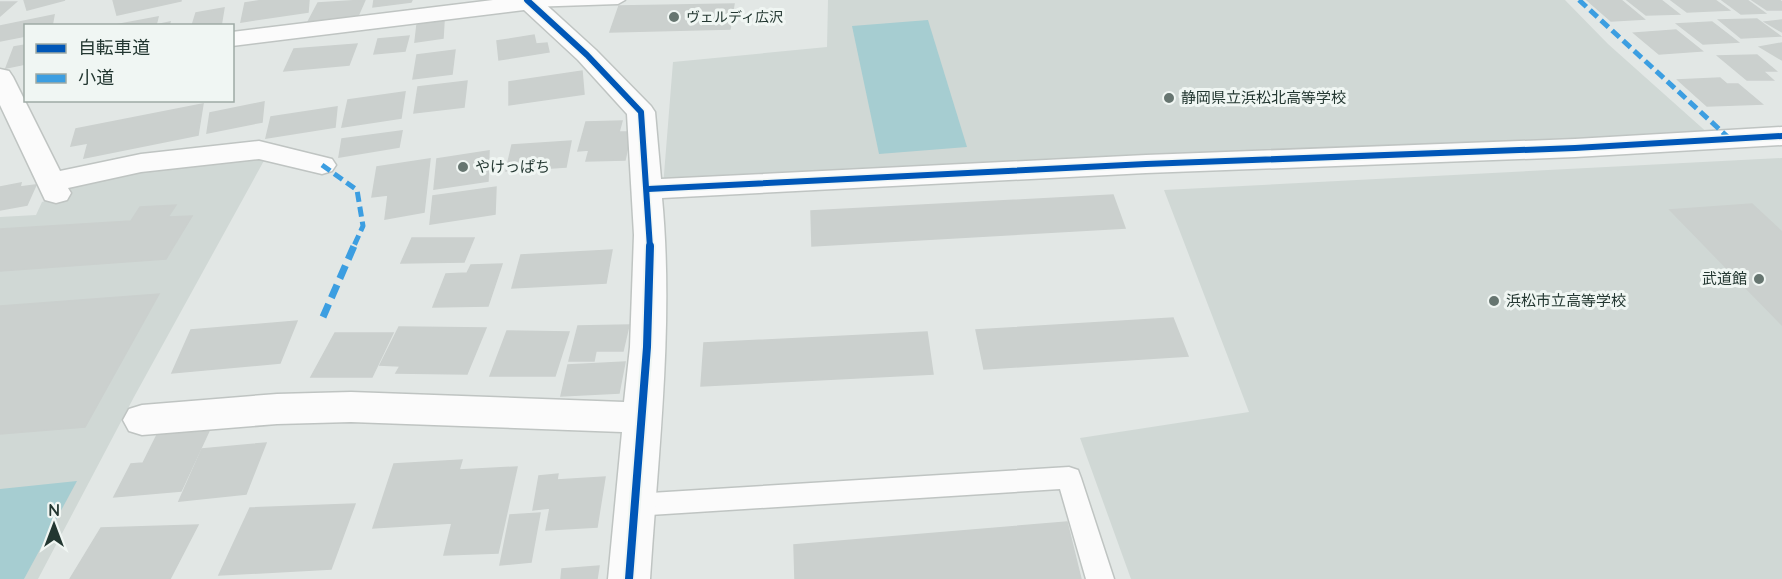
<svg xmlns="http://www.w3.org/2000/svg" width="1782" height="579" font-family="Quicksand,'Noto Sans JP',sans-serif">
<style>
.built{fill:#d0d8d5}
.water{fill:#a6cdd1}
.building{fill:#cbd0ce;stroke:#cbd0ce;stroke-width:1.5}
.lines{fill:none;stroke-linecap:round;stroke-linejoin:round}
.lane-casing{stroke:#bfc4c2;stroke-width:3}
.street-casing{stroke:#bfc4c2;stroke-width:3}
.lane{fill:#fbfbfb;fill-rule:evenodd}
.street{fill:#fbfbfb;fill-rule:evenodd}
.quiet-far1{stroke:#3c9ee1;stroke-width:5;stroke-dasharray:10 5;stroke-linecap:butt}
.quiet{stroke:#3c9ee1;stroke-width:7;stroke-dasharray:14 7;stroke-linecap:butt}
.cycleway-far1-casing{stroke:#f0f6f3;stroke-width:9}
.cycleway-casing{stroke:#f0f6f3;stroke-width:12}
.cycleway-far1{stroke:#0057b8;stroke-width:6}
.cycleway{stroke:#0057b8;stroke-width:8}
.poi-dot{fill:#667570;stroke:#f0f6f3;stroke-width:2}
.labels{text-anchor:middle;stroke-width:6;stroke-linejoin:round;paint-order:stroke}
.far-poi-label{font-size:14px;fill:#233731;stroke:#f0f6f3;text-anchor:start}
.poi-label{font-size:15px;fill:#233731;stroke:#f0f6f3;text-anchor:start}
</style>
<rect width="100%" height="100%" fill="#e2e7e5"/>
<g class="built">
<polygon points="828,0 1565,0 1608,44 1710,135 663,187 673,62 827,47"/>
<polygon points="266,157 134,397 38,579 0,579 0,217 36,215 42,202 67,194 68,185 146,171"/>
<polygon points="1782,158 1782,579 1131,579 1080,438 1249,412 1164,190"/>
</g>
<g class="water">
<polygon points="928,20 967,147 879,154 852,26"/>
<polygon points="77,481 24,579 0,579 0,489"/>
</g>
<g class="building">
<polygon points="24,0 65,0 27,10"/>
<polygon points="113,0 181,0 181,1 117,15"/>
<polygon points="264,0 309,0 308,12 241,22 245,3"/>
<polygon points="365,0 357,18 308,22 318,3"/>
<polygon points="374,0 412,0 411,2 373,7"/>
<polygon points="1587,0 1621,0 1644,19 1611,21"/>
<polygon points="1627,0 1661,0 1679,14 1646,15"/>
<polygon points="1671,0 1715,0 1729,10 1687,12"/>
<polygon points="1722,0 1747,0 1765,13 1741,14"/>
<polygon points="1752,0 1779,0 1782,2 1782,10 1767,10"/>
<polygon points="0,2 16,2 0,16"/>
<polygon points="734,4 730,29 610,32 619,6"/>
<polygon points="224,8 221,26 192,26 196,13"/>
<polygon points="54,15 52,26 26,26 26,36 0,41 0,26"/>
<polygon points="158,17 156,25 170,22 169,26 110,26"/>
<polygon points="1757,19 1780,36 1741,38 1719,20"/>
<polygon points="1782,20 1782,32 1765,22"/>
<polygon points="444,21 443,38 415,42 417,25"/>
<polygon points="1712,22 1738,42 1703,44 1677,24"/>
<polygon points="1676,30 1702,51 1659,54 1634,33"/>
<polygon points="534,35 536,44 547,43 549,52 499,60 497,41"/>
<polygon points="409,36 405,51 374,54 378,39"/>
<polygon points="1782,43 1782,60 1760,47"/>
<polygon points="357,44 349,65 284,71 294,49"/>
<polygon points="26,45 26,64 6,68 14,47"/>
<polygon points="455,50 452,74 413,79 417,55"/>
<polygon points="1757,55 1776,71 1763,71 1773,80 1747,80 1718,56"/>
<polygon points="582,71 584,94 509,105 509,82"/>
<polygon points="1720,78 1727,84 1738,84 1762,104 1707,106 1678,80"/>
<polygon points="467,81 464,107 414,113 418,87"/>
<polygon points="405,92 401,118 342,127 348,100"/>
<polygon points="264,102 262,122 207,133 210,113"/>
<polygon points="203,104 198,135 84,158 88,143 71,146 76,129"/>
<polygon points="337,107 335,127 266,138 271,117"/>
<polygon points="622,121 619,132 631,132 625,160 586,161 589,150 578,151 586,122"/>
<polygon points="402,131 399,147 339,157 342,139"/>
<polygon points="571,141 566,167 506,171 512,145"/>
<polygon points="489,151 488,181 434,189 437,159"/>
<polygon points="430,159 424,212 385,219 388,195 372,197 377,167"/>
<polygon points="21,183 20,187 36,185 27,205 0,210 0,187"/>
<polygon points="496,187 495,214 430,224 433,196"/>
<polygon points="1113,195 1125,228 812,246 811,211"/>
<polygon points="1752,204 1782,232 1782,325 1670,210"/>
<polygon points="176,205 168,217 192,216 166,259 0,271 0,229 131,221 140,207"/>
<polygon points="412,238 474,238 464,262 401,263"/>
<polygon points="612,250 606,283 512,288 521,255"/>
<polygon points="502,264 488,306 433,307 446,274 467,273 471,265"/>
<polygon points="159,294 85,427 0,434 0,306"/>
<polygon points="1173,318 1188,356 984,369 976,330"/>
<polygon points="297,321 280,363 172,373 191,330"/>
<polygon points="629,325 623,351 596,351 594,361 569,361 578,326"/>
<polygon points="399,327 486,328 467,374 396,373 400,366 380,365"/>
<polygon points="507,331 569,332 555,376 490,376"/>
<polygon points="927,332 933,374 701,386 704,343"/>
<polygon points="335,333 393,333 372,377 311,377"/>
<polygon points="625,362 619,393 561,396 568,365"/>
<polygon points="209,431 181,491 114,497 131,464 143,463 157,435"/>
<polygon points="266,443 246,494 179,501 202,449"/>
<polygon points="462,460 459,470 517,467 498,553 444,555 452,523 373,528 394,464"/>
<polygon points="558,474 557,480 605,477 597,527 546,530 550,508 533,510 539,476"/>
<polygon points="355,504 331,569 219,575 250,508"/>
<polygon points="540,513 531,562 500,565 510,515"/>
<polygon points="1067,522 1081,579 795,579 794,545"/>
<polygon points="198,525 170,579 70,579 101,528"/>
<polygon points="599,566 597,579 561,579 562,569"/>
</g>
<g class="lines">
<g class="lane-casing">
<g id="lane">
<polygon points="523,0 625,0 618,4 529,7 524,5"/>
<polygon points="1069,467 1078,470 1081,478 1114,579 1086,579 1060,489 634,516 625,513 621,505 625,497 634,494"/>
</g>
</g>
<g class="street-casing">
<g id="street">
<path d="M493 0H541L596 50 651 106 655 112 661 179 1146 155 1575 139 1782 127V145L1575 157 1146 173 662 198C674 324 658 453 650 579H608L622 432 351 422 277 424 142 435 129 431 123 420 129 409 142 405 277 394 351 392 624 402 630 347 634 235 627 114 578 60 524 10 232 46V32Z"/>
<polygon points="0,69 9,71 13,77 60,171 141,154 259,141 332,159 336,165 332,171 322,174 259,159 141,172 68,188 71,193 67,200 56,203 45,200 0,105"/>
</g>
</g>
<use href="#lane" class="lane"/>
<use href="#street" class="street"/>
<g class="quiet-far1">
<polyline points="1579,0 1731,140"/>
<polyline points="322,165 357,190 363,226 353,248"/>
</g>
<polyline class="quiet" points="323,317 354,246"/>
<g class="cycleway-far1-casing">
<g id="cycleway-far1">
<polyline points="527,0 587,55 641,112 650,248"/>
<polyline points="648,189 1146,164 1575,148 1782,136"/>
</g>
</g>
<g class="cycleway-casing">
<polyline id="cycleway" points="629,579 647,347 650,246"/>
</g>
<use href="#cycleway-far1" class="cycleway-far1"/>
<use href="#cycleway" class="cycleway"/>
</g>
<g class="poi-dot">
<circle cx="674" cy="17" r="6"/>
<circle cx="1169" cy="98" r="6"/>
<circle cx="463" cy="167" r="6"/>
<circle cx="1759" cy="279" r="6"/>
<circle cx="1494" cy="301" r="6"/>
</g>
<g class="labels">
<g class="far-poi-label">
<text x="686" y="22">ヴェルディ広沢</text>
</g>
<g class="poi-label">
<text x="1181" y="103">静岡県立浜松北高等学校</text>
<text x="475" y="172">やけっぱち</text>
<text x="1747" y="284" text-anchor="end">武道館</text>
<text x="1506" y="306">浜松市立高等学校</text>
</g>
</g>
<rect x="24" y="24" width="210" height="78" fill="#f0f6f3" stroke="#9eaaa5" stroke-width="1.5"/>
<rect x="36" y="44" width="30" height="9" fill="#0057b8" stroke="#9eaaa5" stroke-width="1.5"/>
<text x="78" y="54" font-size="18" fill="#233731">自転車道</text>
<rect x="36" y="74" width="30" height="9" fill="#3c9ee1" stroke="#9eaaa5" stroke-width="1.5"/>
<text x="78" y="84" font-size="18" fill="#233731">小道</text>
<g transform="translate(54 525)" stroke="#f0f6f3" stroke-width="4.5" paint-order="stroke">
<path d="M0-4.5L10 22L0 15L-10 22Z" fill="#233731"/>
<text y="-9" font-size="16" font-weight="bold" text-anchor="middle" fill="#233731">N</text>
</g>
</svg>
